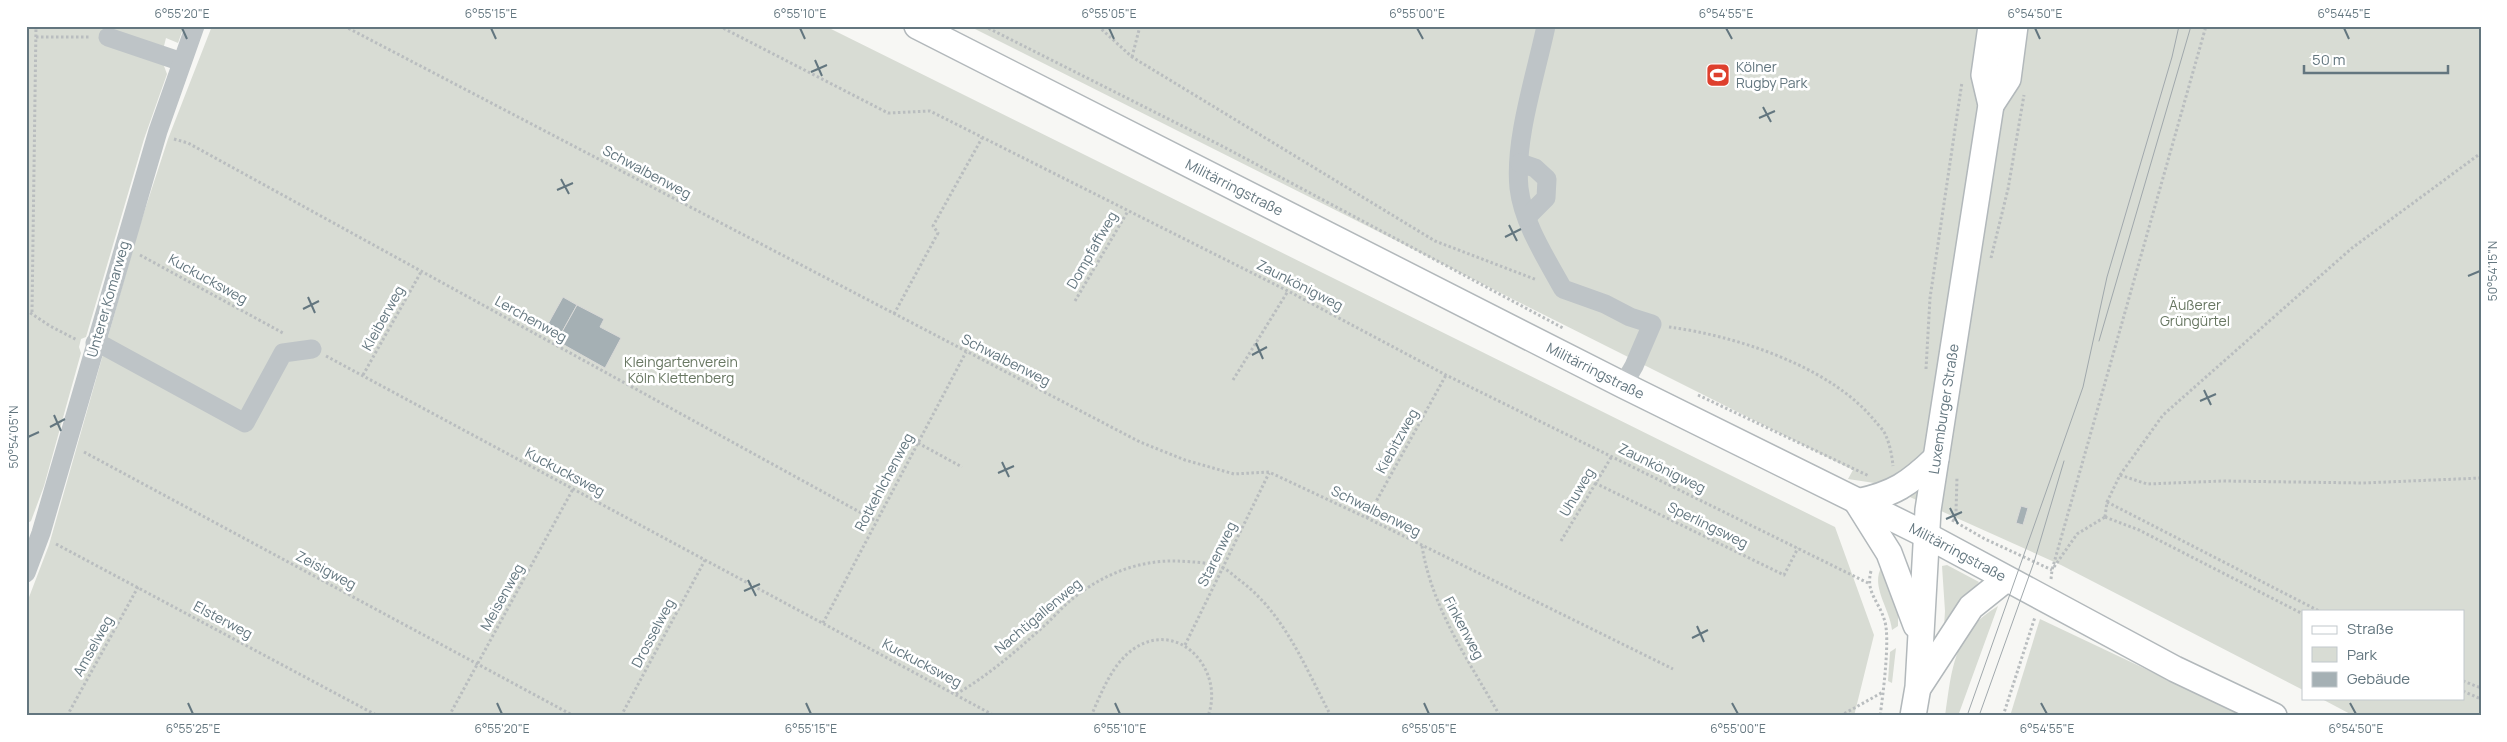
<svg xmlns="http://www.w3.org/2000/svg" width="2507" height="742" font-family="Manrope,sans-serif">
<style>
.green{fill:#d8dcd4}
.building{fill:#a5b0b4;stroke:#d9d9d7}
.lines{fill:none;stroke-linecap:round;stroke-linejoin:round}
.major-casing{stroke:#b2b8bb;stroke-width:28}
.path{stroke:#b9bdbf;stroke-width:3;stroke-dasharray:2.5 2.5;stroke-linecap:butt}
.minor{stroke:#bec4c7;stroke-width:19}
.major{stroke:#fff;stroke-width:25}
.tram{stroke:#a0a8ac;stroke-width:1}
.ticks{fill:none;stroke:#63767f;stroke-width:2}
.labels{text-anchor:middle;stroke-width:5;stroke-linejoin:round;paint-order:stroke}
.poi-label{font-size:14px;fill:#63767f;stroke:#fff;text-anchor:start}
.street-label{font-size:14px;fill:#63767f;stroke:#fff}
.park-label{font-size:14px;fill:#687762;stroke:#fff}
.neatline{fill:none;stroke:#63767f;stroke-width:2}
.ticks-label{font-size:12px;text-anchor:middle;fill:#63767f}
</style>
<rect width="100%" height="100%" fill="#f7f7f4"/>
<g class="green">
<polygon points="26,26 184,26 178,43 166,38 161,58 167,74 144,139 86,337 81,339 79,347 81,353 44,486 31,521 26,524"/>
<polygon points="212,26 825,26 1835,527 1874,635 1854,716 26,716 26,605 49,545 138,231 168,139"/>
<polygon points="969,26 2481,26 2481,716 2354,716 2320,698 2463,698 2463,611 2303,611 2303,690 2061,565 1881,484 1848,479 1853,470"/>
<path d="M1886 561 1898 610V626L1892 630C1890 607 1866 582 1886 561Z"/>
<polygon points="1947,565 1979,582 1961,605 1943,642 1945,611 1942,566"/>
<path d="M1998 606 1958 716H1945C1952 669 1953 633 1998 606Z"/>
<polygon points="2040,619 2245,716 2010,716"/>
<polygon points="1896,648 1892,683 1888,681 1890,652"/>
</g>
<g class="building">
<polygon points="563,297 577,305 562,332 548,324"/>
<polygon points="577,305 604,319 600,327 621,338 605,368 557,341"/>
<polygon points="2021,506 2028,508 2023,525 2016,523"/>
</g>
<g class="lines">
<g class="major-casing">
<g id="major">
<path id="s1" d="M917 26 1623 385 1926 535 2175 669 2274 716"/>
<polyline points="1991,105 2008,79 2015,26"/>
<polyline points="1857,502 1889,553 1916,625"/>
<path d="M1857 502C1894 494 1909 484 1936 458"/>
<polyline points="1920,685 1971,607 2006,579"/>
<path id="s2" d="M1913 716 1918 687 1928 510 1991 105 1984 75 1991 26"/>
</g>
</g>
<g class="path">
<polyline points="344,26 1140,442 1185,460 1234,474 1269,472 1367,518 1673,669"/>
<polyline points="719,26 888,113 930,111 1288,291 1446,375 1868,583"/>
<polyline points="984,26 1222,146 1563,328"/>
<polyline points="1098,26 1132,57 1435,241 1537,280"/>
<polyline points="36,37 90,37"/>
<polyline points="1132,57 1140,26"/>
<polyline points="174,139 188,143 876,521"/>
<polyline points="140,255 283,333"/>
<polyline points="1991,258 2008,189 2024,95"/>
<polyline points="1075,301 1128,211"/>
<polyline points="26,310 50,326 77,340"/>
<polyline points="32,312 36,26"/>
<polyline points="894,314 938,233 933,226 982,138"/>
<path d="M1669 327C1736 336 1830 366 1875 421 1878 425 1884 430 1886 436 1890 445 1892 456 1893 466"/>
<polyline points="326,356 995,716"/>
<polyline points="1926,369 1930,298 1962,82"/>
<polyline points="363,375 421,272"/>
<polyline points="1233,380 1288,291"/>
<polyline points="1698,395 1869,476"/>
<polyline points="918,443 962,467"/>
<polyline points="84,452 574,716"/>
<polyline points="2120,475 2147,484 2223,481 2363,483 2481,478"/>
<polyline points="1595,483 1784,575 1798,548"/>
<polyline points="2107,502 2319,611"/>
<polyline points="2105,517 2107,502 2120,475 2163,415 2352,248 2481,153"/>
<polyline points="2105,517 2139,530 2303,614"/>
<polyline points="1367,518 1446,375"/>
<polyline points="1952,520 1985,539 2052,570"/>
<polyline points="1954,521 1956,512 1957,477"/>
<polyline points="1561,541 1612,456"/>
<polyline points="56,544 378,716"/>
<path d="M1422 546C1432 609 1469 661 1500 716"/>
<polyline points="2054,567 2077,534 2105,517"/>
<path d="M1871 571C1865 593 1880 602 1885 622 1890 640 1883 695 1880 716"/>
<polyline points="2051,579 2052,570 2206,26"/>
<polyline points="823,623 966,352"/>
<polyline points="1185,645 1269,473"/>
<polyline points="2463,681 2481,688"/>
<polyline points="2463,691 2481,699"/>
<path d="M956 694C988 676 1016 651 1043 627 1054 617 1064 605 1076 596 1106 573 1140 560 1178 561 1191 562 1211 562 1223 568 1228 570 1233 575 1238 579 1284 612 1305 667 1331 716"/>
<polyline points="67,716 138,587"/>
<polyline points="449,716 573,489"/>
<polyline points="621,716 705,560"/>
<path d="M1091 716C1102 692 1112 663 1135 648 1180 619 1225 671 1208 716"/>
<polyline points="1840,716 1883,692"/>
<polyline points="2003,716 2035,617"/>
</g>
<g class="minor">
<path d="M1546 26C1536 74 1514 140 1519 188 1523 223 1546 258 1563 289L1605 304 1630 317 1652 324 1634 366 1623 385"/>
<polyline points="108,37 182,62"/>
<polyline points="1520,163 1535,168 1547,179 1546,198 1527,217"/>
<polyline points="95,343 106,347 245,423 283,353 312,349"/>
<polyline points="26,573 41,533 158,131 195,26"/>
</g>
<use href="#major" class="major"/>
<g class="tram">
<polyline points="2099,341 2191,26"/>
<polyline points="1967,716 2083,387 2107,277 2172,57 2179,26"/>
<polyline points="1979,716 2034,562 2064,461"/>
</g>
</g>
<path class="ticks" d="M182 28 187 39M491 28 496 39M800 28 805 39M1109 28 1114 39M1417 28 1423 39M1726 28 1732 39M2035 28 2040 39M2344 28 2349 39M815 60 822 76M811 72 827 65M1763 107 1771 122M1759 118 1775 111M561 179 569 194M557 190 573 183M1509 225 1517 241M1505 237 1521 229M2468 276 2480 271M308 297 315 313M303 309 319 301M1256 343 1263 359M1252 355 1267 347M2204 390 2211 405M2200 401 2216 394M54 415 61 431M50 427 65 419M28 437 39 432M1002 462 1009 477M998 473 1014 466M1950 508 1958 524M1946 519 1962 512M748 580 756 596M744 591 760 584M1697 626 1704 642M1692 638 1708 630M188 703 193 714M497 703 502 714M806 703 811 714M1115 703 1120 714M1424 703 1429 714M1732 703 1738 714M2041 703 2047 714M2350 703 2356 714"/>
<defs>
<g id="stadium-square" transform="scale(1.25)"><rect x="-9" y="-9" width="18" height="18" rx="4" fill="#de3f2d" stroke="#fff"/><path d="M0-5a6.5 5 0 1 0 0 10a6.5 5 0 1 0 0-10ZM-3.5-1.8h7v3.6h-7Z" fill="#fff"/></g>
</defs>
<g fill-rule="evenodd">
<use href="#stadium-square" x="1718" y="75"/>
</g>
<g class="labels">
<g class="poi-label">
<text x="1736" y="72">Kölner<tspan x="1736" dy="16">Rugby Park</tspan></text>
</g>
<g class="street-label">
<text transform="translate(647 172) rotate(28)" y="5">Schwalbenweg</text>
<text dy="5" stroke="none"><textPath href="#s1" startOffset="356">Militärringstraße</textPath></text>
<text transform="translate(1092 250) rotate(-60)" y="5">Dompfaffweg</text>
<text transform="translate(208 279) rotate(29)" y="5">Kuckucksweg</text>
<text transform="translate(1300 285) rotate(27)" y="5">Zaunkönigweg</text>
<text transform="translate(108 299) rotate(-74)" y="5">Unterer Komarweg</text>
<text transform="translate(383 318) rotate(-61)" y="5">Kleiberweg</text>
<text transform="translate(531 319) rotate(29)" y="5">Lerchenweg</text>
<text transform="translate(1006 360) rotate(27)" y="5">Schwalbenweg</text>
<text dy="5" stroke="none"><textPath href="#s1" startOffset="761">Militärringstraße</textPath></text>
<text dy="5" stroke="none"><textPath href="#s2" startOffset="309">Luxemburger Straße</textPath></text>
<text transform="translate(1397 441) rotate(-61)" y="5">Kiebitzweg</text>
<text transform="translate(1662 468) rotate(26)" y="5">Zaunkönigweg</text>
<text transform="translate(565 472) rotate(28)" y="5">Kuckucksweg</text>
<text transform="translate(884 482) rotate(-62)" y="5">Rotkehlchenweg</text>
<text transform="translate(1577 492) rotate(-59)" y="5">Uhuweg</text>
<text transform="translate(1376 511) rotate(26)" y="5">Schwalbenweg</text>
<text transform="translate(1708 525) rotate(26)" y="5">Sperlingsweg</text>
<text dy="5" stroke="none"><textPath href="#s1" startOffset="1166">Militärringstraße</textPath></text>
<text transform="translate(1217 554) rotate(-64)" y="5">Starenweg</text>
<text transform="translate(326 570) rotate(28)" y="5">Zeisigweg</text>
<text transform="translate(502 597) rotate(-61)" y="5">Meisenweg</text>
<text transform="translate(1038 616) rotate(-40)" y="5">Nachtigallenweg</text>
<text transform="translate(223 620) rotate(28)" y="5">Elsterweg</text>
<text transform="translate(1464 628) rotate(62)" y="5">Finkenweg</text>
<text transform="translate(653 633) rotate(-62)" y="5">Drosselweg</text>
<text transform="translate(93 646) rotate(-61)" y="5">Amselweg</text>
<text transform="translate(922 663) rotate(28)" y="5">Kuckucksweg</text>
</g>
<g class="park-label">
<text x="2195" y="310">Äußerer<tspan x="2195" dy="16">Grüngürtel</tspan></text>
<text x="681" y="367">Kleingartenverein<tspan x="681" dy="16">Köln Klettenberg</tspan></text>
</g>
</g>
<rect width="2507" height="742" fill="none" stroke="#ffffff" stroke-width="55"/>
<rect x="2302" y="610" width="162" height="90" fill="#ffffff" stroke="#c1c8cc"/>
<rect x="2312" y="626" width="25" height="8" fill="#ffffff" stroke="#c1c8cc"/>
<text x="2347" y="634" font-size="15" fill="#63767f">Straße</text>
<rect x="2312" y="647" width="25" height="15" fill="#d8dcd4" stroke="#c1c8cc"/>
<text x="2347" y="660" font-size="15" fill="#63767f">Park</text>
<rect x="2312" y="672" width="25" height="15" fill="#a5b0b4" stroke="#c1c8cc"/>
<text x="2347" y="684" font-size="15" fill="#63767f">Gebäude</text>
<path d="M2304 65v8h144v-8" fill="none" stroke="#63767f" stroke-width="2.5"/>
<text x="2312" y="65" font-size="15" fill="#63767f" stroke="#ffffff" stroke-width="4" paint-order="stroke">50 m</text>
<rect x="28" y="28" width="2452" height="686" class="neatline"/>
<g class="ticks-label">
<text x="182" y="18">6°55'20"E</text>
<text x="491" y="18">6°55'15"E</text>
<text x="800" y="18">6°55'10"E</text>
<text x="1109" y="18">6°55'05"E</text>
<text x="1417" y="18">6°55'00"E</text>
<text x="1726" y="18">6°54'55"E</text>
<text x="2035" y="18">6°54'50"E</text>
<text x="2344" y="18">6°54'45"E</text>
<text transform="translate(2493 271) rotate(-90)" y="4">50°54'15"N</text>
<text transform="translate(14 437) rotate(-90)" y="4">50°54'05"N</text>
<text x="193" y="733">6°55'25"E</text>
<text x="502" y="733">6°55'20"E</text>
<text x="811" y="733">6°55'15"E</text>
<text x="1120" y="733">6°55'10"E</text>
<text x="1429" y="733">6°55'05"E</text>
<text x="1738" y="733">6°55'00"E</text>
<text x="2047" y="733">6°54'55"E</text>
<text x="2356" y="733">6°54'50"E</text>
</g>
</svg>
